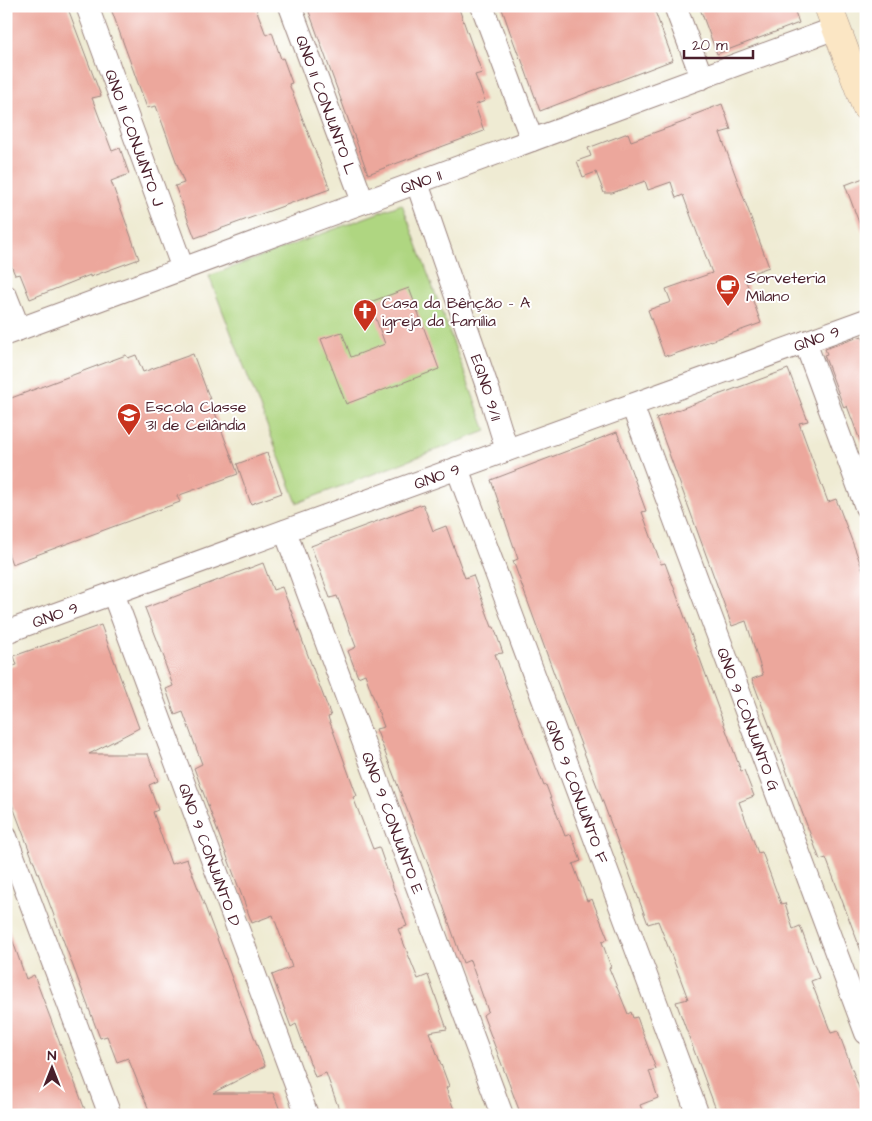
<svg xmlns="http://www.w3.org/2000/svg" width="872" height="1121" font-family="'Architects Daughter',sans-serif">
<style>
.green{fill:#afd681;stroke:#7c7a56}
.building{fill:#eca79c}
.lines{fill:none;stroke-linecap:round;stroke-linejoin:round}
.street-casing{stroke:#9c857f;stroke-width:24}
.secondary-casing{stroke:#9c857f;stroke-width:29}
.street{stroke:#fff;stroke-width:22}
.secondary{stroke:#fbe6c4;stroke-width:28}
.labels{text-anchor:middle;stroke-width:4;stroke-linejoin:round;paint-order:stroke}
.street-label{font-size:16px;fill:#4a1f2b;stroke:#fff}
.poi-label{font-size:16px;fill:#4a1f2b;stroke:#fff;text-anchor:start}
</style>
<rect width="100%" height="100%" fill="#fff"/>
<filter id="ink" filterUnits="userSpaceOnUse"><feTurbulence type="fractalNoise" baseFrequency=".02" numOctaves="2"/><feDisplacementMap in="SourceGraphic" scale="10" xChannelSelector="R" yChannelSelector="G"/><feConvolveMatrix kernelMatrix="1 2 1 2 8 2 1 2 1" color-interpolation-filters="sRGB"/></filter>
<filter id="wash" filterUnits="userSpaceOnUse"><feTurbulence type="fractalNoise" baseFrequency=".0096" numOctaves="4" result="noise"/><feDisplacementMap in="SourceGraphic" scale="20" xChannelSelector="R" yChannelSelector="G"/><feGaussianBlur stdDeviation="1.12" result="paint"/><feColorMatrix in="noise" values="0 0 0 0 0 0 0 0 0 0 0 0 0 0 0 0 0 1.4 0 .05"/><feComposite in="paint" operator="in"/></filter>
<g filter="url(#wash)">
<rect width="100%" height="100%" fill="#efebd3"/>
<polygon class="green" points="402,204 486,431 297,503 209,276"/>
<g id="blocks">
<g class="building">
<polygon points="6,6 67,6 101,96 92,98 112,151 120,148 129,174 111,181 139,259 90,277 90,275 30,299 20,274 15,275 6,253"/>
<polygon points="110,6 255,6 266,35 272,32 281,59 283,58 292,83 289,84 330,189 195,238 175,186 184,183 156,106 147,108"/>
<polygon points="307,6 458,6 482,73 475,75 485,101 475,105 484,131 368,174"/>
<polygon points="501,6 653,6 673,60 540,111 521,58 520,59 510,32"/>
<polygon points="699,6 793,6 799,23 717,54"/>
<polygon points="722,104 731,130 720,133 769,267 744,276 761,323 669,356 664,355 648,310 671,302 666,289 712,273 683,195 676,198 671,182 648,190 645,181 612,193 604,193 596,172 583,177 577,161 591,156 588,148 628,133 631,141 692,119 691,116"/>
<polygon points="866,177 866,235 864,236 845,185"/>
<polygon points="409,288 439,369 346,404 321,339 342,332 351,357 385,344 370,302"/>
<polygon points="862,336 866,347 866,451 864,451 847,406 844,408 824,355 827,354 825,349"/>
<polygon points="193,354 238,474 177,496 180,502 12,564 6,548 6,400 126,355 128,358 136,355 143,372"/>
<polygon points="788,369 808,421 799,423 828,502 836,499 866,578 866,956 863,956 826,858 820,860 752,679 763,675 746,621 732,626 656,418"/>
<polygon points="617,432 646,511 642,512 661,564 665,563 741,771 744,770 754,796 739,802 758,853 762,852 781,904 785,903 793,929 800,926 819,978 811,981 831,1033 838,1031 866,1107 866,1115 718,1115 676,1002 688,999 678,972 658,921 648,924 600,794 560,690 513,561 518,559 491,480"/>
<polygon points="267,453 282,493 251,504 237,464"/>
<polygon points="423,504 433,531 446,526 465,578 473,575 492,627 494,627 503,653 495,654 524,734 544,786 546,785 565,836 571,834 581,861 573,864 587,901 592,899 608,939 602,942 611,967 609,968 628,1014 631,1012 633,1018 637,1017 656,1069 649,1071 658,1098 640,1105 644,1115 521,1115 483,1015 488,1011 470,960 463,963 436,885 376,729 384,727 365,674 358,677 348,651 356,647 337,596 330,598 311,546"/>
<polygon points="263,563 273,590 282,587 331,716 328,717 357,796 353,797 373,849 379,847 388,873 407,926 398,929 418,979 428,975 447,1029 429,1032 449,1086 446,1088 456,1115 341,1115 326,1073 315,1077 296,1024 291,1027 272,975 292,967 273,915 252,923 194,768 202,764 183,712 175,715 166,689 173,686 164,661 165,660 145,608"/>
<polygon points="101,625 139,728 89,754 148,754 158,781 149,785 158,810 153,812 171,864 187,859 265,1066 213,1093 273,1093 282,1115 151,1115 128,1058 117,1062 107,1036 100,1038 6,788 6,668 17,665 14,656"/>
<polygon points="6,930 9,930 26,979 34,975 87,1115 6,1115"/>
</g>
</g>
</g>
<g filter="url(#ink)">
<use href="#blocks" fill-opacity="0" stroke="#9c857f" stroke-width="1"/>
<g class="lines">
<g class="street-casing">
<g id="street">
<path id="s1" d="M87 6 183 269"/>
<path id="s2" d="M290 6 363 202"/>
<polyline points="482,6 532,140"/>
<polyline points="675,6 702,78"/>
<path id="s3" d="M417 183 489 392 507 450"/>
<polyline points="6,296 19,329"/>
<path id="s4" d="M6 334 836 28"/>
<polyline points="805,342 866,507"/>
<path id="s5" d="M632 405 866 1033"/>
<path id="s6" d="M457 468 698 1115"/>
<path id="s7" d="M285 531 502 1115"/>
<path id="s8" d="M113 593 307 1115"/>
<path id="s9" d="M6 632 866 320"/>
<polyline points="6,837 110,1115"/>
</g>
</g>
<g class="secondary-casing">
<polyline id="secondary" points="828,6 866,107"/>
</g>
<use href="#street" class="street"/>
<use href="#secondary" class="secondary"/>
</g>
</g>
<defs>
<g id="cafe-pin" transform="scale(1.25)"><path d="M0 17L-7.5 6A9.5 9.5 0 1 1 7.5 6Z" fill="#c8321e" stroke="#fff"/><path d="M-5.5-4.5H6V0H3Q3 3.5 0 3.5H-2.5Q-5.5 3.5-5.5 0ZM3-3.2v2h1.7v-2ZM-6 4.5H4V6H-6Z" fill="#fff"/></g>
<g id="church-pin" transform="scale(1.25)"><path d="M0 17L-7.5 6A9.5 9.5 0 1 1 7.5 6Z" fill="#c8321e" stroke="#fff"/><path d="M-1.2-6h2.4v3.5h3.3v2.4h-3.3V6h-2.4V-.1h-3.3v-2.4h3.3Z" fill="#fff"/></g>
<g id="school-pin" transform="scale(1.25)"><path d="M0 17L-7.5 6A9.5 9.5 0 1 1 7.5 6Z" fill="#c8321e" stroke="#fff"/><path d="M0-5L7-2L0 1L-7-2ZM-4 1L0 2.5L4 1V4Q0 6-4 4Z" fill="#fff"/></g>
</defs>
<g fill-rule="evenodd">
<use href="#cafe-pin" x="728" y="286"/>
<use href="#church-pin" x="365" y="311"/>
<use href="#school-pin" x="129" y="415"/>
</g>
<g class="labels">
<g class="street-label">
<text dy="6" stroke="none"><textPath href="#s2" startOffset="105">QNO 11 CONJUNTO L</textPath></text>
<text dy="6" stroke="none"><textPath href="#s1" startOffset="140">QNO 11 CONJUNTO J</textPath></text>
<text dy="6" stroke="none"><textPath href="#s4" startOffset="442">QNO 11</textPath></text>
<text dy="6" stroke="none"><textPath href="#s9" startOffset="862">QNO 9</textPath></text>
<text dy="6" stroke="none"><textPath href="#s3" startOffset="216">EQNO 9/11</textPath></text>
<text dy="6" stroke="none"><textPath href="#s9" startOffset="458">QNO 9</textPath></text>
<text dy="6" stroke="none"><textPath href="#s9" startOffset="52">QNO 9</textPath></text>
<text dy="6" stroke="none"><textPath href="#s5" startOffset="335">QNO 9 CONJUNTO G</textPath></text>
<text dy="6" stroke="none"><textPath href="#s6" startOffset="345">QNO 9 CONJUNTO F</textPath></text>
<text dy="6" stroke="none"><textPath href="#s7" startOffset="311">QNO 9 CONJUNTO E</textPath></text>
<text dy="6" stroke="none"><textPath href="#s8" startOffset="279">QNO 9 CONJUNTO D</textPath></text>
</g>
<g class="poi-label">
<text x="746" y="283">Sorveteria<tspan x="746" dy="18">Milano</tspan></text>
<text x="382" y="308">Casa da Bênção - A<tspan x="382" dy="18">igreja da família</tspan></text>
<text x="146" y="412">Escola Classe<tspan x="146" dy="18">31 de Ceilândia</tspan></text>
</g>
</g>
<rect width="872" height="1121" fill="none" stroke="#fff" stroke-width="25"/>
<g transform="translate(52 1068)" stroke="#ffffff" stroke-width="4" paint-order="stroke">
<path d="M0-4L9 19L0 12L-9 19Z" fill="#4a1f2b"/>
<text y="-8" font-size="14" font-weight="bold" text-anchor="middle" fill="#4a1f2b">N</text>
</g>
<path d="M684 50v8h69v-8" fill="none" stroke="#4a1f2b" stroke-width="2.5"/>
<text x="692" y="50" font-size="15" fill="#4a1f2b" stroke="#ffffff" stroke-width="4" paint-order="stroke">20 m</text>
</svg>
